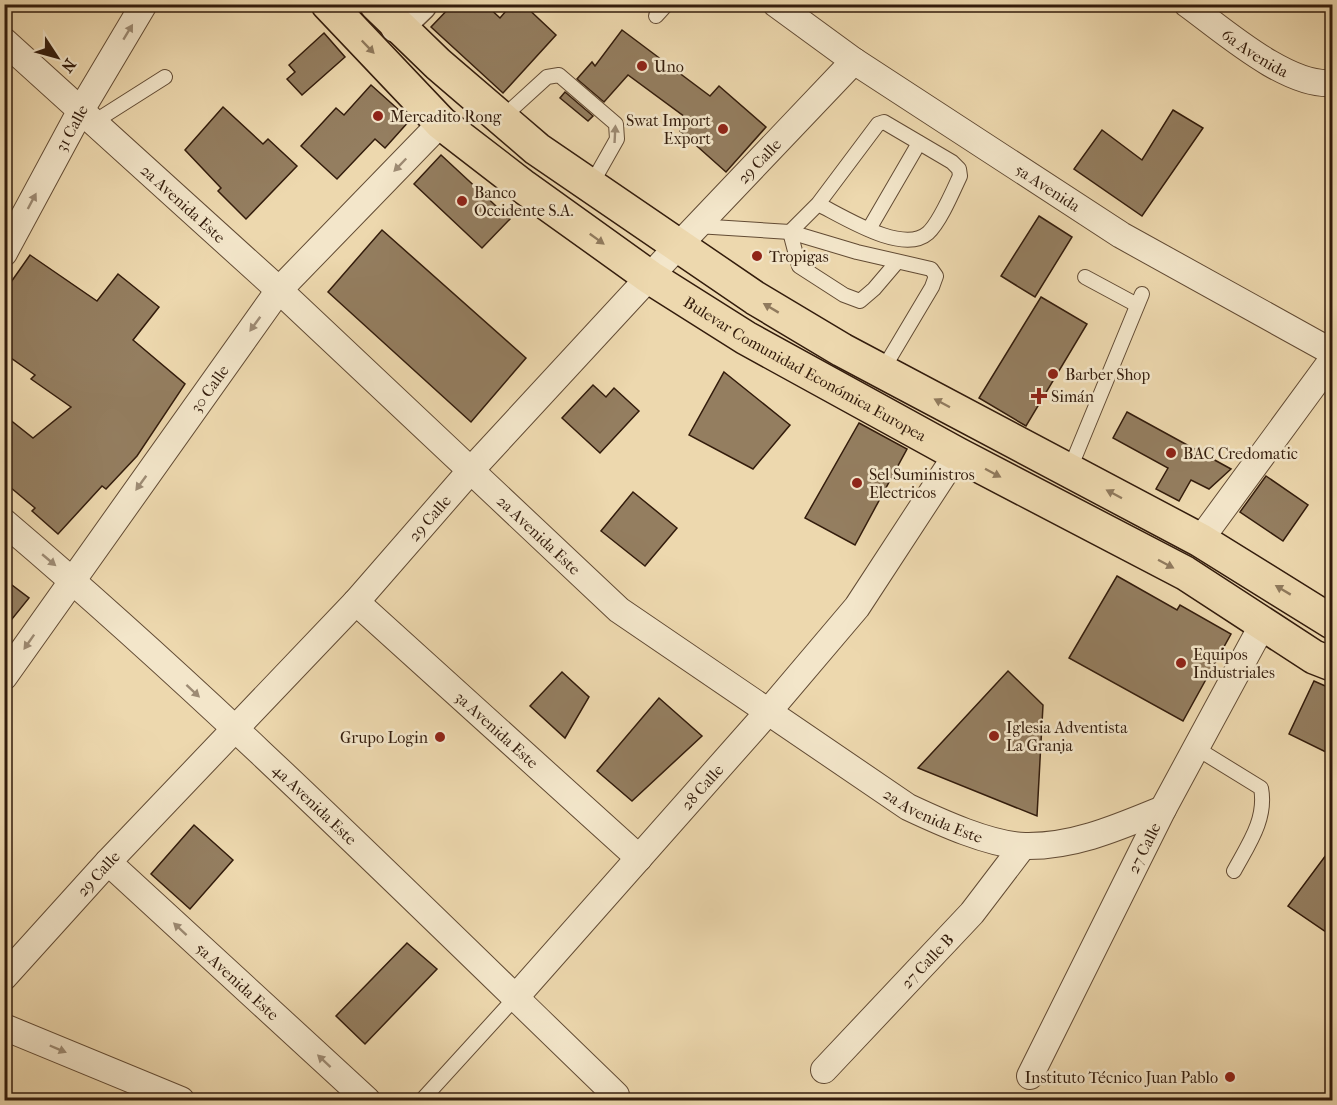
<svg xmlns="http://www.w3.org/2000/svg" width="1337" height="1105" font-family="'IM FELL French Canon',serif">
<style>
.building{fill:#947e60;stroke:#331c0c;stroke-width:1.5}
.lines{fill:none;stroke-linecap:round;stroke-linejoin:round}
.service-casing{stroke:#624b34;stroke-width:16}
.minor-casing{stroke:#624b34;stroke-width:28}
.tertiary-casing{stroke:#624b34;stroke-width:36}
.primary-casing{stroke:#331c0c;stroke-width:36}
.service{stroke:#f3e6ca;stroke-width:14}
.minor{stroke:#f3e6ca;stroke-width:26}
.tertiary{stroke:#f3e6ca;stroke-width:33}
.primary{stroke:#edd8ae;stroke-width:33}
.oneway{fill:#9d8b74}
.oneway2{fill:#907a5d}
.poi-dot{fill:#8f2418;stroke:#f3e6ca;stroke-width:2}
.labels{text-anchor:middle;stroke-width:5;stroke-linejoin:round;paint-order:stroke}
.street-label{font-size:16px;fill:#331c0c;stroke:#f3e6ca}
.poi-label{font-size:16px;fill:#331c0c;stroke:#f3e6ca;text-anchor:start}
</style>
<rect width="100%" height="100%" fill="#edd8ae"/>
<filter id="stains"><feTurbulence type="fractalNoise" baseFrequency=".00333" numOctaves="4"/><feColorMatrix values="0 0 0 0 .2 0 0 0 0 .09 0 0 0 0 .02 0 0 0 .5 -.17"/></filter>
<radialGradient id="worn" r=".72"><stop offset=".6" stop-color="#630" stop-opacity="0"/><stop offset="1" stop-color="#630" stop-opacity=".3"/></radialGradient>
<g class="building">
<polygon points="453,4 485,4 500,18 512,4 523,4 556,35 503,93 431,27"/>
<polygon points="622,30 710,96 719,86 766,127 726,172 680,131 689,120 628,75 604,102 577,79 592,62 595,66"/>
<polygon points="324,33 345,57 302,95 287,79 295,72 289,65"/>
<polygon points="371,85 410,120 385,148 375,139 337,179 301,146 336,108 344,115"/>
<polygon points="565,92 593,116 588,121 560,98"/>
<polygon points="223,107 263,144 268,139 297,166 246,219 218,191 221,188 185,150"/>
<polygon points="1173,110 1203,128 1142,216 1074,169 1102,130 1142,160"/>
<polygon points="441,155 510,219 482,248 414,184"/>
<polygon points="1039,216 1072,237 1035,297 1001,276"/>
<polygon points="382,230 526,358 471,422 328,292"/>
<polygon points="30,255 97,301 118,274 159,307 133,340 185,384 137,456 106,489 102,486 58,534 32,511 35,508 4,482 4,415 33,438 71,407 31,379 35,375 4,353 4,292"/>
<polygon points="1041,297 1087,324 1026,426 979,398"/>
<polygon points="724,372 790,425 753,469 689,435"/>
<polygon points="593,385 606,397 614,388 639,411 600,453 562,418"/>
<polygon points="1127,412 1231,469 1209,489 1191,480 1179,501 1156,489 1168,468 1113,438"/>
<polygon points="859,423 907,449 855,545 805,518"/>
<polygon points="1266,476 1308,505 1283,541 1240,512"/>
<polygon points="633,492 677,528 645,566 601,531"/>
<polygon points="1117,576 1177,610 1180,605 1231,634 1183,721 1069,658"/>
<polygon points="4,579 29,598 4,629"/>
<polygon points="1008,671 1043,705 1037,816 918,768"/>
<polygon points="562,672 589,697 565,738 530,706"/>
<polygon points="1314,681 1332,689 1332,755 1289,734"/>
<polygon points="659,698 702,736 632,801 597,771"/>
<polygon points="194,825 233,860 190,909 151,874"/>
<polygon points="1332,847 1332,936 1288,906"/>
<polygon points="407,943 437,969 365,1044 336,1016"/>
</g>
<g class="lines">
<g class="service-casing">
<g id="service">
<polyline points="656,16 667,4"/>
<polyline points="502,118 547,77 559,75 616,124 617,139 591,185"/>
<polyline points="94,122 165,77"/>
<path d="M818 204C844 217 903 255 928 233 940 222 953 191 960 176L959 169 952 162 884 122 878 124 818 204 790 232 799 266 844 295 860 301 874 289 897 262"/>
<polyline points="697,226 790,232 857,252 931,269 936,276 932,287 882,371"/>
<polyline points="869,229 919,143"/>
<polyline points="1085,277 1137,305"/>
<polyline points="1069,471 1142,294"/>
<path d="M1196 748 1261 788C1267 819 1248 845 1234 871"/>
<polyline points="422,1100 515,998"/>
</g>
</g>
<g class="minor-casing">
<g id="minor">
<path id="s1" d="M776 4 854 61 1121 235 1332 352"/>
<path id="s2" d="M1187 4C1223 30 1287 87 1332 83"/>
<path id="s3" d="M4 41 279 290 619 610 908 807C940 822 990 845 1025 846 1074 847 1119 827 1163 809"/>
<path id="s4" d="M4 253 81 110 144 4"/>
<path id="s5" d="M4 522C217 703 415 901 616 1095"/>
<polyline points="1200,540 1332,360"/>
<path id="s6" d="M356 602 639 858"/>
<path id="s7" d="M4 677 279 290 441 123"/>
<path id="s8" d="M108 862 367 1100"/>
<path id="s9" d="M4 977 108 862 356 602 471 470 678 246 854 61"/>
<path id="s10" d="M515 998 768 712 857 607 957 454"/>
<polyline points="4,1027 181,1100"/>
<path id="s11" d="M824 1070 972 913 1023 846"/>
<path id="s12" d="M1030 1076 1163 809 1263 624"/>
</g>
</g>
<g class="tertiary-casing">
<polyline id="tertiary" points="397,26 420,4"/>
</g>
<g class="primary-casing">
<g id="primary">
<path id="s13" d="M328 4 441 123 524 187 651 278 746 338 957 454 1185 573 1314 657 1332 664"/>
<polyline points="376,4 438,64 537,149 755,298 842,350 1200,540 1332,622"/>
</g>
</g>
<use href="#service" class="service"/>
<use href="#minor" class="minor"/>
<use href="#tertiary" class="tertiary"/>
<use href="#primary" class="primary"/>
</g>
<defs><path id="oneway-solid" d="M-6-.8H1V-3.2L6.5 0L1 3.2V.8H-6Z" transform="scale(1.5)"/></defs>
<g class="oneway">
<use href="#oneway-solid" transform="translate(128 32) rotate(-59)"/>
<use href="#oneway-solid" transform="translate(615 134) rotate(-87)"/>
<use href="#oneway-solid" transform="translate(400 165) rotate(134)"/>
<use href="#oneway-solid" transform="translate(32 201) rotate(-62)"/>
<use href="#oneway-solid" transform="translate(255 324) rotate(126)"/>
<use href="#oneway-solid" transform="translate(141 483) rotate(126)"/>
<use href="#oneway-solid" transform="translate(49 560) rotate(40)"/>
<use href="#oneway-solid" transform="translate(29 642) rotate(125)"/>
<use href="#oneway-solid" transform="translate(193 691) rotate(43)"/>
<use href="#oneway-solid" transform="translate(180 929) rotate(-137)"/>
<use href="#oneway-solid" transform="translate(58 1049) rotate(23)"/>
<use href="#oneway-solid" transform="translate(324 1061) rotate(-137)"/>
</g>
<g class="oneway2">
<use href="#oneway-solid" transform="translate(368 47) rotate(46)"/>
<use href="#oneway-solid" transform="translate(597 239) rotate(36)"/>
<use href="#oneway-solid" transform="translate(771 308) rotate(-149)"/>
<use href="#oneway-solid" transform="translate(942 403) rotate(-152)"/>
<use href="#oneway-solid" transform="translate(993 473) rotate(28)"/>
<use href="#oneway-solid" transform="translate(1114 494) rotate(-152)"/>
<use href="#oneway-solid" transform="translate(1166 564) rotate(28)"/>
<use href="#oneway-solid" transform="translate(1283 590) rotate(-149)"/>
</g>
<g class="poi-dot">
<circle cx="642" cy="66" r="6"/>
<circle cx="378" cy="116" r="6"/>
<circle cx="723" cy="129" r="6"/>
<circle cx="462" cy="201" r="6"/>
<circle cx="757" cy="256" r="6"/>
<circle cx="1053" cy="374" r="6"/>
<path d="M1036 387h6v6h6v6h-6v6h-6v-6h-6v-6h6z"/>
<circle cx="1171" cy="453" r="6"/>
<circle cx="857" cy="483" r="6"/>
<circle cx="1181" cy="663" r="6"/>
<circle cx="994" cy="736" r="6"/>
<circle cx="440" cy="737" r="6"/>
<circle cx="1230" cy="1077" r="6"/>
</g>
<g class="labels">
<g class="street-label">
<text dy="6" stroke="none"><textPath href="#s2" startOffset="84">6a Avenida</textPath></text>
<text dy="6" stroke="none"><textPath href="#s4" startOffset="142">31 Calle</textPath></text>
<text dy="6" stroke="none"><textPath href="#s9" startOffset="1112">29 Calle</textPath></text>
<text dy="6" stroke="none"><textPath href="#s1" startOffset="328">5a Avenida</textPath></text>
<text dy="6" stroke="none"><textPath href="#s3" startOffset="242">2a Avenida Este</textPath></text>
<text dy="6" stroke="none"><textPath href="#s13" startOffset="604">Bulevar Comunidad Económica Europea</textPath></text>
<text dy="6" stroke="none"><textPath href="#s7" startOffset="354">30 Calle</textPath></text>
<text dy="6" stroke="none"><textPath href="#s9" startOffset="626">29 Calle</textPath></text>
<text dy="6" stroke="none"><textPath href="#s3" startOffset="728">2a Avenida Este</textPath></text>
<text dy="6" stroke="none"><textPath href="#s6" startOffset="190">3a Avenida Este</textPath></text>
<text dy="6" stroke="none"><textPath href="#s10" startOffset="282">28 Calle</textPath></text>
<text dy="6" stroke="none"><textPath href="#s5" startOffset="420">4a Avenida Este</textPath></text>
<text dy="6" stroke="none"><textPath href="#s3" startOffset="1214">2a Avenida Este</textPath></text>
<text dy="6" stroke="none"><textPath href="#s12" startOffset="255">27 Calle</textPath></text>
<text dy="6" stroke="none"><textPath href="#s9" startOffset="140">29 Calle</textPath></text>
<text dy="6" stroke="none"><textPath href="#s11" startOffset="150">27 Calle B</textPath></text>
<text dy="6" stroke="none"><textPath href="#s8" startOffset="176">5a Avenida Este</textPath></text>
</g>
<g class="poi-label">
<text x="654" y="72">Uno</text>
<text x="390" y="122">Mercadito Rong</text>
<text x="711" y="126" text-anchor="end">Swat Import<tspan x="711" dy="18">Export</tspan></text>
<text x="474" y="198">Banco<tspan x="474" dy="18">Occidente S.A.</tspan></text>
<text x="769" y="262">Tropigas</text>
<text x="1065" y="380">Barber Shop</text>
<text x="1051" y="402">Simán</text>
<text x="1183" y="459">BAC Credomatic</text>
<text x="869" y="480">Sel Suministros<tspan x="869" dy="18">Electricos</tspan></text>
<text x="1193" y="660">Equipos<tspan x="1193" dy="18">Industriales</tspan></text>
<text x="1006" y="733">Iglesia Adventista<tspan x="1006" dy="18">La Granja</tspan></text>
<text x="428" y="743" text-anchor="end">Grupo Login</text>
<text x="1218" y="1083" text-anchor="end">Instituto Técnico Juan Pablo</text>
</g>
</g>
<rect width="1337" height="1105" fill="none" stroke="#edd8ae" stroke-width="24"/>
<rect x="6" y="6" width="1325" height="1093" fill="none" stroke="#331c0c" stroke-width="3"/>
<rect x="12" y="12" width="1313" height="1081" fill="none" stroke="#331c0c" stroke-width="1.5"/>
<g transform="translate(57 57) rotate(126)" stroke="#f3e6ca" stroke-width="4.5" paint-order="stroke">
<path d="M0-4.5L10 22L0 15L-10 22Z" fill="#331c0c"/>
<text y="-9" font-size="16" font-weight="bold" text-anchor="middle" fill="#331c0c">N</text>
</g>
<rect width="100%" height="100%" filter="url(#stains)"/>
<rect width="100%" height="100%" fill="url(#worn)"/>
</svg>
